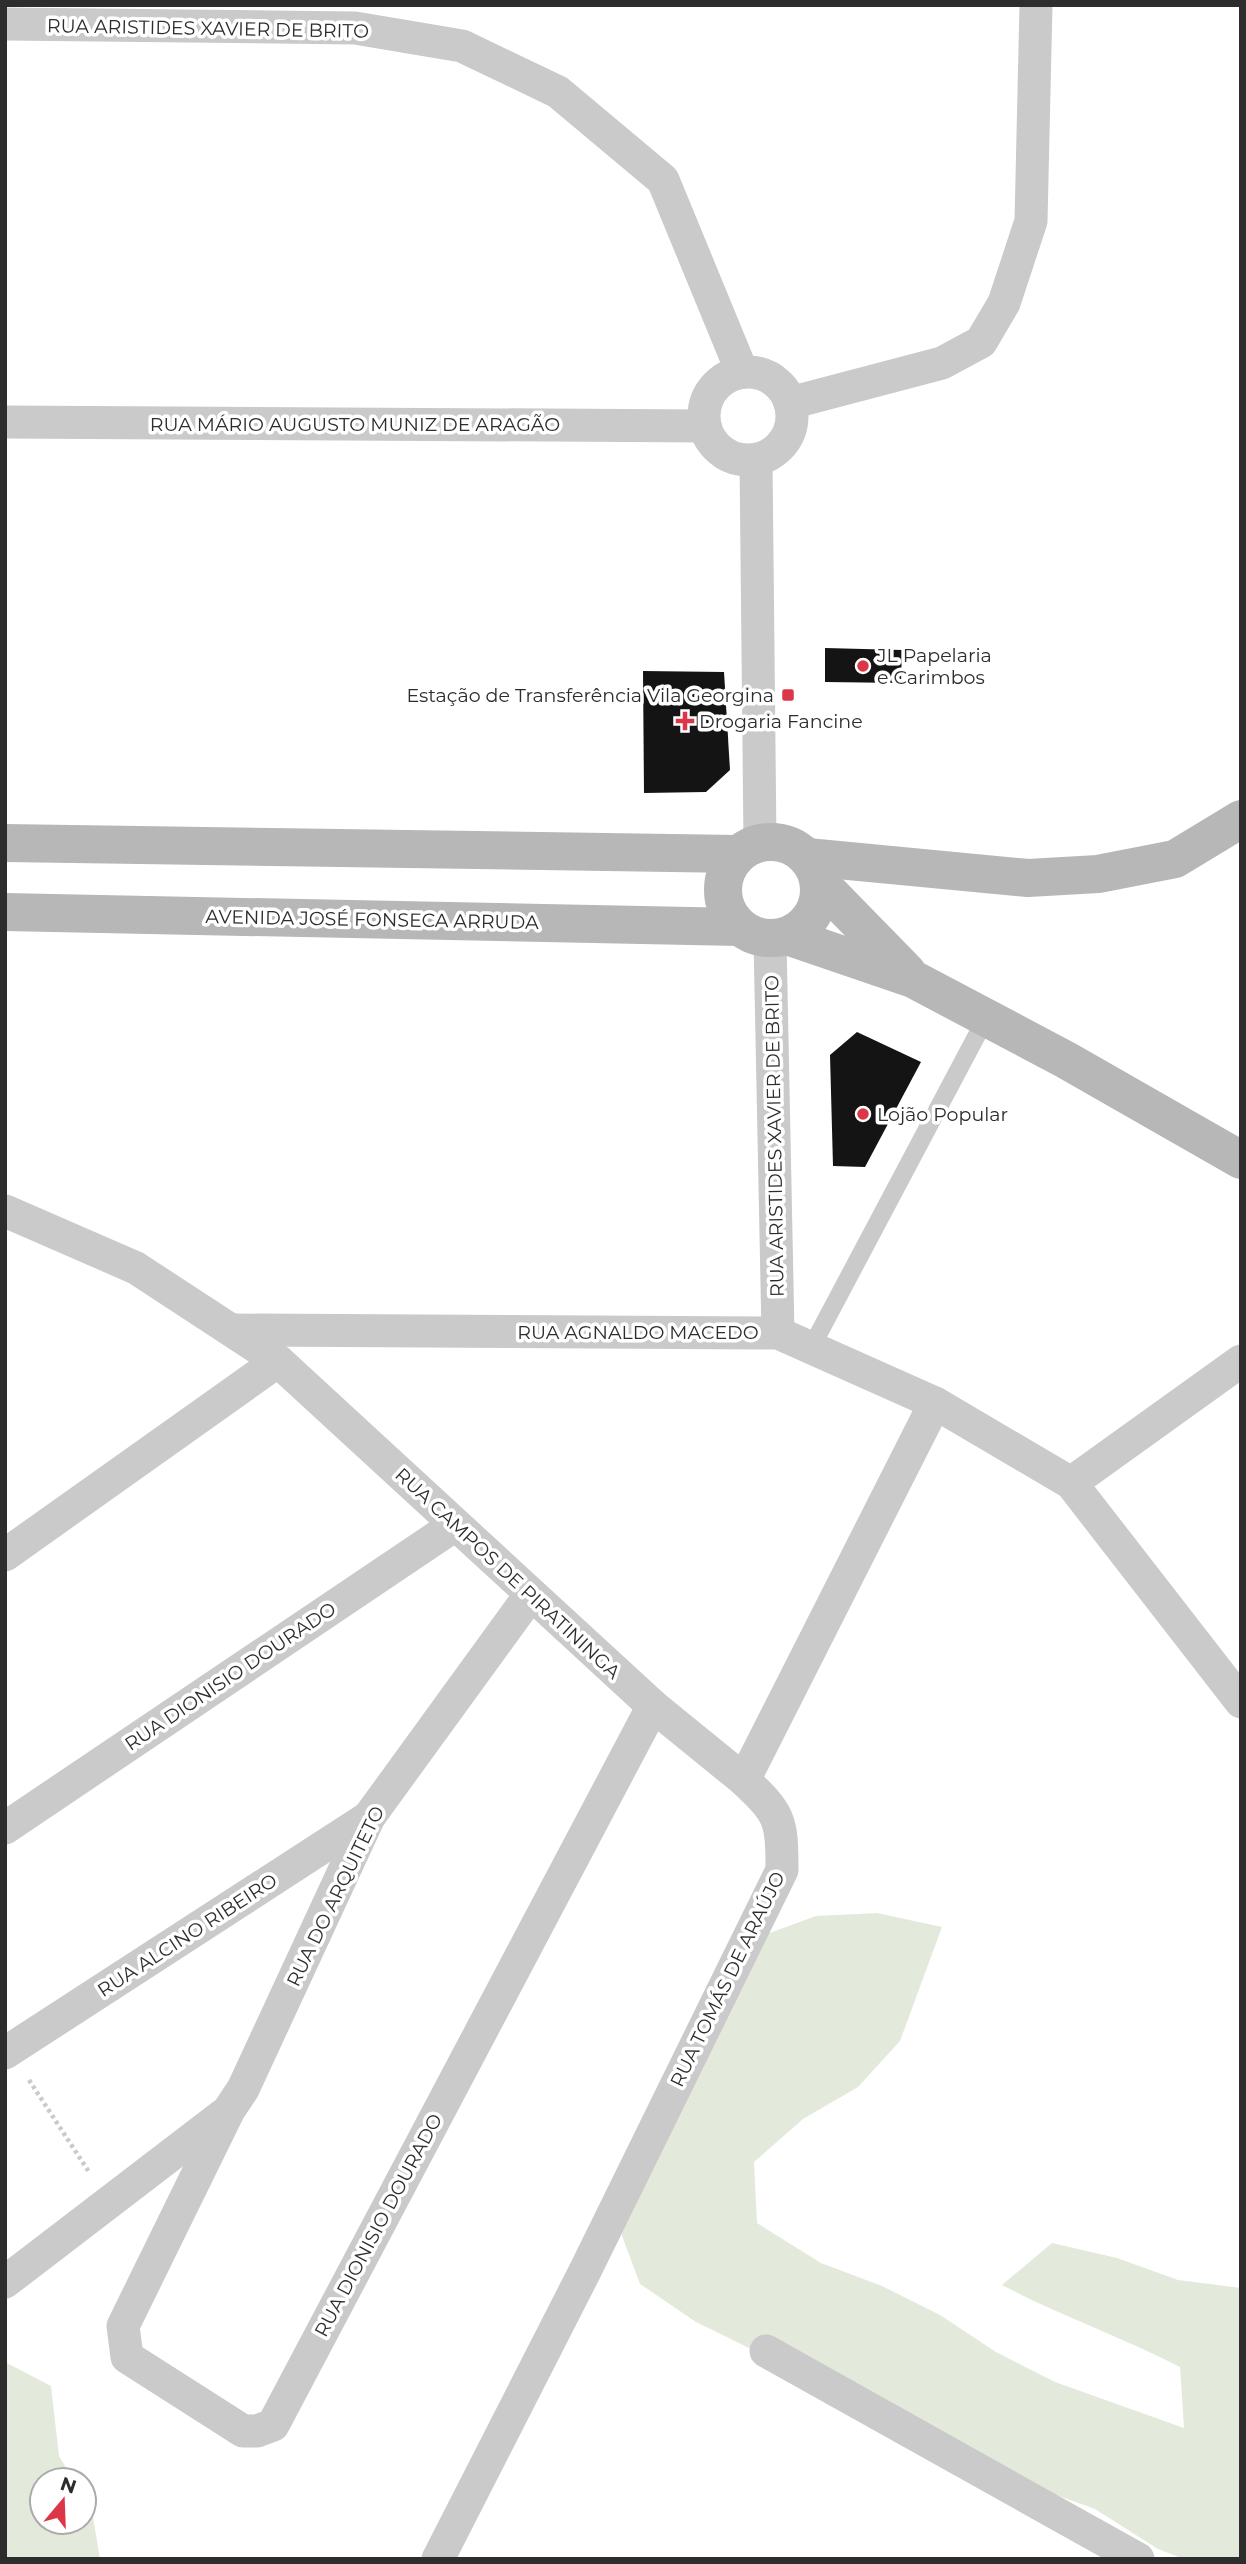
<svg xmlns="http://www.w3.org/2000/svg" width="1246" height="2564" font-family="Montserrat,sans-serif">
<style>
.green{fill:#e3eadb}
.building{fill:#141414}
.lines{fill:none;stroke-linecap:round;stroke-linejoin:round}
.path{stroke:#cacaca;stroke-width:4.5;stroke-dasharray:3.5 3.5;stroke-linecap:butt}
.lane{stroke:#cacaca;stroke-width:18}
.street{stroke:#cacaca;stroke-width:33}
.secondary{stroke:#b7b7b7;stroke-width:38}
.poi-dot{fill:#db3749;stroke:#fff;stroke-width:2.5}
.labels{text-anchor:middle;stroke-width:7;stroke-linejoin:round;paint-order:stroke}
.street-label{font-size:19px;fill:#2d2d2d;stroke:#fff}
.poi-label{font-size:19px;fill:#2d2d2d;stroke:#fff;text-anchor:start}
</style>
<rect width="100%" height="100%" fill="#fff"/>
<g class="green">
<path d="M877 1913 942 1927 900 2041 858 2087 803 2119 754 2162 757 2223 821 2263 882 2286 940 2315 996 2352 1055 2382 1184 2428 1180 2367C1122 2337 1061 2316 1002 2285L1052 2243 1117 2258 1178 2280 1241 2288V2559H1184L1158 2549 1095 2509 1034 2487 696 2322 640 2284 618 2225 756 1938 816 1916Z"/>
<polygon points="5,2362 51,2386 59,2456 74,2480 42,2480 42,2522 84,2522 84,2498 92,2511 100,2559 5,2559"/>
</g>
<g class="building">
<polygon points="825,648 902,650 901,683 825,682"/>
<polygon points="643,671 724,672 730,770 706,792 644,793"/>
<polygon points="857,1032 921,1062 865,1167 833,1166 830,1055"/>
</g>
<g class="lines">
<polyline class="path" points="29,2080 89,2172"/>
<polyline class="lane" points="811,1348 986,1018"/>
<g class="street">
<polyline points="5,24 355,28 462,46 558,92 663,180 742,372"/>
<circle cx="748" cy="416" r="44"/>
<polyline points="790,403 942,363 981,342 1004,303 1031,221 1036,5"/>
<polyline points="5,422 705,426"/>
<polyline points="756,460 760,843"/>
<polyline points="770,940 778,1333"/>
<polyline points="5,1211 136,1268 278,1361 653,1706 744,1780"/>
<polyline points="232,1330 778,1333 935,1403 1071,1483 1241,1702"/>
<polyline points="1071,1483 1241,1361"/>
<polyline points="5,1555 278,1361"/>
<polyline points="531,1594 369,1817 243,2089 229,2110 123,2326 127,2357 243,2431 257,2431 273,2425 653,1706"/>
<polyline points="5,1828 455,1525"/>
<polyline points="5,2053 369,1817"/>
<polyline points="5,2282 223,2115"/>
<polyline points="766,2351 1138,2559"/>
<path d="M438 2559 585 2271 782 1870C782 1819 780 1814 744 1780L935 1403"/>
</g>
<g class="secondary">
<circle cx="771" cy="890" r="48"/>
<polyline points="5,843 737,854"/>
<polyline points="807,857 1028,878 1098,874 1175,859 1241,819"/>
<polyline points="820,883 907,972"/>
<polyline points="5,912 739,927"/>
<polyline points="790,937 913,979 1066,1060 1241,1160"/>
</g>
</g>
<g class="poi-dot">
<circle cx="863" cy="666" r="7"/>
<rect x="781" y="688" width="14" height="14" rx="3.5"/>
<path d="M681.5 710.5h7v7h7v7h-7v7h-7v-7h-7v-7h7z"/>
<circle cx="863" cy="1114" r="7"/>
</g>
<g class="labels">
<g class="street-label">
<text transform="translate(208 28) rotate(1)" y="7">RUA ARISTIDES XAVIER DE BRITO</text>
<text x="355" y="431">RUA MÁRIO AUGUSTO MUNIZ DE ARAGÃO</text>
<text transform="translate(372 919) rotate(1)" y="7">AVENIDA JOSÉ FONSECA ARRUDA</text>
<text transform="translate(774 1136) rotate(-91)" y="7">RUA ARISTIDES XAVIER DE BRITO</text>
<text x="638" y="1339">RUA AGNALDO MACEDO</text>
<text transform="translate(508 1573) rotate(43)" y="7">RUA CAMPOS DE PIRATININGA</text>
<text transform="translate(230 1676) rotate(-34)" y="7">RUA DIONISIO DOURADO</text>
<text transform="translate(335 1896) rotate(-64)" y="7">RUA DO ARQUITETO</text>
<text transform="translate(187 1935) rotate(-33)" y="7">RUA ALCINO RIBEIRO</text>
<text transform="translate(727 1979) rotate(-64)" y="7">RUA TOMÁS DE ARAÚJO</text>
<text transform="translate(378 2225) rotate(-62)" y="7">RUA DIONISIO DOURADO</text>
</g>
<g class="poi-label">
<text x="877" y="662">JL Papelaria<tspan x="877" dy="22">e Carimbos</tspan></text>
<text x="774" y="702" text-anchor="end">Estação de Transferência Vila Georgina</text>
<text x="699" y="728">Drogaria Fancine</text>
<text x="877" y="1121">Lojão Popular</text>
</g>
</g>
<rect width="1246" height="2564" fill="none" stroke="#2d2d2d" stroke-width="14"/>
<g transform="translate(63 2501) rotate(19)"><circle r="33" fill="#ffffff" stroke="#ababab" stroke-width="2"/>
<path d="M0-5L12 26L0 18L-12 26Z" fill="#db3749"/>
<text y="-10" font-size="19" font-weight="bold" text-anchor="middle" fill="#2d2d2d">N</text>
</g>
</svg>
